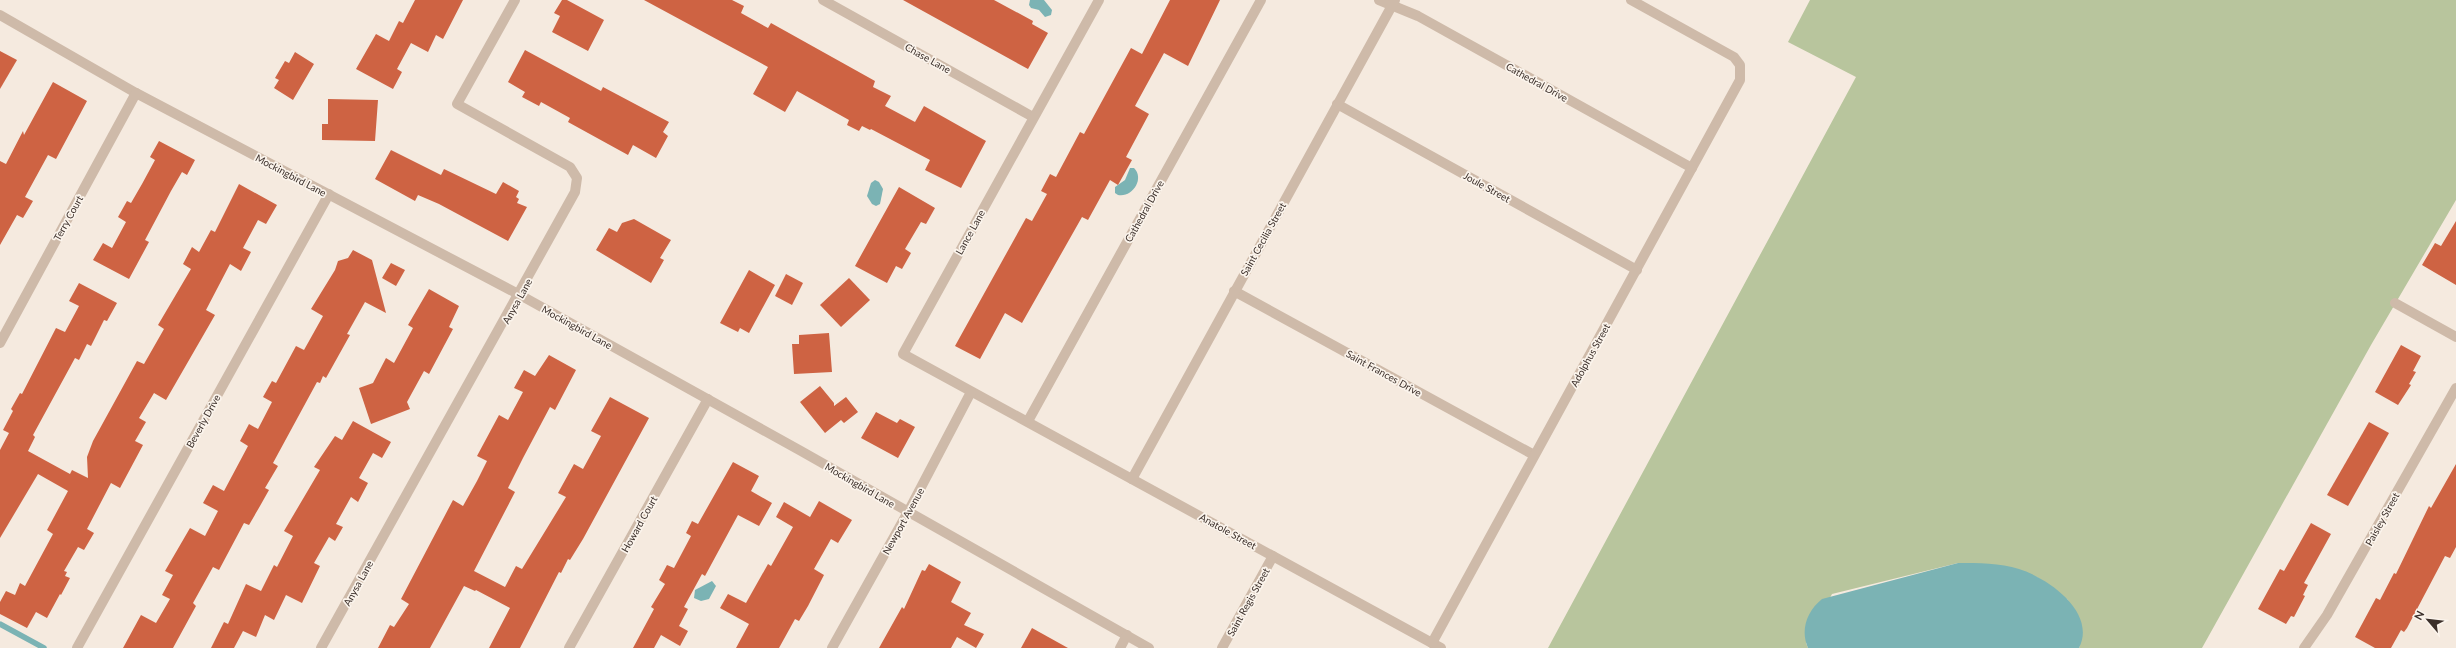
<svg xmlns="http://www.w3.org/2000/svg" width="2456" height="648" font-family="Lato,sans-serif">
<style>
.green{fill:#b8c59d}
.water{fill:#7bb3b4}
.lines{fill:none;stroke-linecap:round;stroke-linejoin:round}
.stream{stroke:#7bb3b4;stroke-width:5.5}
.building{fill:#ce6343}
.minor{stroke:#cebaa9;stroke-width:10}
.labels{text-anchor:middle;stroke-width:3.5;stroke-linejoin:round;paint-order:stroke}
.street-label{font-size:10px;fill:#3b2f2a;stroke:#fbf4ec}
</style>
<rect width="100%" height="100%" fill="#f5eadf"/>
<polygon class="green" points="1810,0 2456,0 2456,200 2371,345 2202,648 2079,648 2080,645 2068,600 2037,577 1958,563 1832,594 1806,643 1808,648 1548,648 1856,77 1788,42"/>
<g class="water">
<polygon points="1030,0 1044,0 1052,10 1051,15 1045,17 1039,10 1031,8 1029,5"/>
<path d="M1130 168H1134C1145 179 1132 198 1118 195L1115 193V187L1125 180Z"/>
<polygon points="875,180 879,182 883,189 880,204 876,206 872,204 867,196 871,183"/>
<path d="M1958 563C1978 563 2000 563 2019 569 2048 578 2097 612 2079 648H1808C1800 630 1807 611 1822 599Z"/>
<polygon points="712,581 716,586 709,599 701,601 694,598 695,590"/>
</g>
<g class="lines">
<polyline class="stream" points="0,624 44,648"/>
</g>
<g class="building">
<polygon points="415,0 463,0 443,39 436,35 428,52 411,43 397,69 402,72 393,89 356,69 376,34 389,41 399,21 403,23"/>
<polygon points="562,0 567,0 604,20 588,51 552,32 560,16 554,13"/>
<polygon points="644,0 732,0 744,6 741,13 768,28 771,23 875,81 873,87 891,96 885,106 915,122 924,106 986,141 961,188 925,170 930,160 871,129 870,130 862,126 859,131 847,125 849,120 797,91 785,112 753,94 768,67"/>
<polygon points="903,0 994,0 1033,21 1032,24 1048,33 1028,69"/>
<polygon points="1170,0 1220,0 1188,66 1164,53 1135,106 1149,114 1126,157 1132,160 1118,185 1110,180 1088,220 1082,217 1022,323 1005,313 980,359 955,346 1026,218 1032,221 1047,194 1041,191 1050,174 1056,177 1080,132 1084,134 1131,48 1142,54"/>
<polygon points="525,50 601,91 603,87 669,122 663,132 668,136 656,158 633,145 628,155 568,122 570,118 541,102 539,106 522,97 525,92 508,82"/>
<polygon points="0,51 17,60 0,89"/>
<polygon points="295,52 314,64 293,100 274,88 279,80 275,78 285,61 289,63"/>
<polygon points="53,82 87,101 56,159 48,155 25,197 33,201 23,218 17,215 0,245 0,161 6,164 23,131 24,135"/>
<polygon points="328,99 378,100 375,141 322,140 322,124 328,124"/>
<polygon points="159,141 195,160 187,175 182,172 171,191 145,240 149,242 129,279 93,260 103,243 112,248 126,222 118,217 127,201 131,203 142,184 155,160 150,157"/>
<polygon points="391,150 441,175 444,169 496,194 503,182 519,191 516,197 519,199 517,203 527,207 508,241 439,204 418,195 415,201 375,179"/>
<polygon points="239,184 277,205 266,224 258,220 243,248 251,252 241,271 230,264 206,310 215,315 166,400 154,393 139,418 146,422 135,441 143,445 120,488 111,483 87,529 94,533 84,550 78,547 64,571 67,572 65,576 70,578 61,595 60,594 47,618 36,612 27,628 0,614 0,602 6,591 15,595 20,583 25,586 53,534 47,530 68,491 38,474 0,538 0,450 9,433 3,430 13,411 11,409 20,393 22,394 56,328 65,332 79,306 69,301 79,283 117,303 107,321 104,320 91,346 87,344 79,360 75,358 33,435 35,437 28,451 70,474 72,470 88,478 87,457 93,441 137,361 144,364 164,329 158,325 191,269 183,264 192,247 199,252 211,230 215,232"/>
<polygon points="899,187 935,208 926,224 921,222 905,249 911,253 902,269 896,266 887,283 855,266"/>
<polygon points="634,219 671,240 660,258 664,260 651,283 596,250 609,228 617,232 622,223"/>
<polygon points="2456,221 2456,285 2422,265 2435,243 2441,246"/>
<polygon points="353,250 372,260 386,313 365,302 347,334 350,335 326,378 323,376 320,383 317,382 273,463 278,466 265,488 269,490 260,506 249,525 244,523 219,570 213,567 193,603 196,606 173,648 123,648 141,615 156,623 170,599 162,595 173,575 165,571 190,528 205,536 218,511 203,503 213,485 224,491 248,446 240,441 249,424 258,429 272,402 263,397 272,381 276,383 296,346 304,350 323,316 311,309 335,270 338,261 348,258"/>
<polygon points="391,263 405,270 396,286 382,278"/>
<polygon points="749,270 775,285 749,333 740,328 738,332 720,323"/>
<polygon points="786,274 803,283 792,305 775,296"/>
<polygon points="849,278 870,300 841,327 820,305"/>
<polygon points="429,289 459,306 449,327 453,329 429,374 424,371 407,402 410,409 371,424 359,388 373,383 386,358 394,363 413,328 408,325"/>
<polygon points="829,333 832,372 794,374 792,344 799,344 799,335"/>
<polygon points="2401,345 2421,356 2413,371 2416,372 2409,384 2411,385 2398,405 2375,392"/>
<polygon points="549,355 576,370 555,410 550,407 523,458 508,488 515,492 474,571 505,587 516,566 522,569 566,497 558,493 574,464 583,469 601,436 591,431 610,397 649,418 583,539 570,560 568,559 561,573 559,572 520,648 489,648 510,608 476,590 475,591 464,586 430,648 378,648 390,625 394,627 409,604 401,599 453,500 463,506 477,481 487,461 477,456 499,415 508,420 523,392 514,388 524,370 535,376"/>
<polygon points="820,386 834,403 834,406 846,397 858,412 844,423 841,420 825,433 800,402"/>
<polygon points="876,412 897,423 900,419 915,427 898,458 861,438"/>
<polygon points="353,421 391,442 382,458 373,453 359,478 368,483 358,502 351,497 336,524 343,527 335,541 329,537 314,563 320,566 302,603 286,595 274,620 265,615 256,637 243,631 234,648 211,648 224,622 228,624 246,584 261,591 274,565 277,567 293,536 284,531 320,470 314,467 335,436 342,440"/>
<polygon points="2369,422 2389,433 2348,506 2327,495"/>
<polygon points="733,462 759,476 751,491 772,503 759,526 738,515 705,576 702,574 684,607 688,609 679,626 688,631 680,646 661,635 654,648 633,648 654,609 651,607 665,584 659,580 667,565 674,568 691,536 686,533 692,521 698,524"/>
<polygon points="2456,464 2456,547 2450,558 2445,556 2407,628 2404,632 2401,630 2391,648 2375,648 2355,637 2376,598 2380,600 2394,573 2396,574 2429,506 2431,508"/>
<polygon points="819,501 852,520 838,543 831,539 814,569 824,575 808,606 799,621 795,619 779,648 736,648 749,624 720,608 728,594 746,603 768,564 771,566 793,527 776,517 784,502 810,517"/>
<polygon points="2311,523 2331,534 2304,583 2308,585 2303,595 2305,596 2294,617 2291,616 2286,624 2258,609 2280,569 2284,571"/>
<polygon points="929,564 961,582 951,602 971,613 964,625 984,634 976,648 957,637 951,648 879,648 902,607 904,609 922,570 925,571"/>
<polygon points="1032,628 1068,648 1021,648"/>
</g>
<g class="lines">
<g class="minor">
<polyline points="823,0 1033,117"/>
<polyline points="1099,0 903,354 1441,648"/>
<polyline points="1379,0 1418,16 1692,168"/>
<polyline points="0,15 136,93 520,295 801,451 1149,648"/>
<polyline points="1337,104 1637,270"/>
<polyline points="1234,291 1534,455"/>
<polyline points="2395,303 2456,337"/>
<polyline points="0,343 136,93"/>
<polyline points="1028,421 1261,0"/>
<polyline points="1132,479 1395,0"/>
<polyline points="1432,643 1740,80 1740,65 1734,57 1631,0"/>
<polyline points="77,648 329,194"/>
<polyline points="321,648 575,192 577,178 570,167 457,104 515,0"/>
<polyline points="569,648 708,399"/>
<polyline points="832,648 908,512 971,392"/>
<polyline points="1120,648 1127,635"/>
<polyline points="1222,648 1273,556"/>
<polyline points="2304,648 2327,615 2456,388"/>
</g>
</g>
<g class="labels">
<g class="street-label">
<text transform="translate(928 58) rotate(29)" y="4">Chase Lane</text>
<text transform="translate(1537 82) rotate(29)" y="4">Cathedral Drive</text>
<text transform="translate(291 175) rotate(28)" y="4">Mockingbird Lane</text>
<text transform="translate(1487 187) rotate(29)" y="4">Joule Street</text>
<text transform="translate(1144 211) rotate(-61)" y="4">Cathedral Drive</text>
<text transform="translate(68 218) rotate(-61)" y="4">Terry Court</text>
<text transform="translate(970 232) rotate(-61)" y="4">Lance Lane</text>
<text transform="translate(1263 239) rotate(-61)" y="4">Saint Cecilia Street</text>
<text transform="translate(517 301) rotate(-61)" y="4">Anysa Lane</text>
<text transform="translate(577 327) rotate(29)" y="4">Mockingbird Lane</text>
<text transform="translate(1590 355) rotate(-61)" y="4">Adolphus Street</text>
<text transform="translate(1384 373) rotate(29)" y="4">Saint Frances Drive</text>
<text transform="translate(203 421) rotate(-61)" y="4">Beverly Drive</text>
<text transform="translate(860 485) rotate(30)" y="4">Mockingbird Lane</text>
<text transform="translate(2382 519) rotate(-61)" y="4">Paisley Street</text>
<text transform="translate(903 521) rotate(-61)" y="4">Newport Avenue</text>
<text transform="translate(639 524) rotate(-61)" y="4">Howard Court</text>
<text transform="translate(1228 531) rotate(29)" y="4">Anatole Street</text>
<text transform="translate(358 583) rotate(-61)" y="4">Anysa Lane</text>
<text transform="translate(1248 602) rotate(-61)" y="4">Saint Regis Street</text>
</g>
</g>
<g transform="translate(2428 620) rotate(298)" stroke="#fbf4ec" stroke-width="3" paint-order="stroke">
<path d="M0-3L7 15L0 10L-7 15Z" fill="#3b2f2a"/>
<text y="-6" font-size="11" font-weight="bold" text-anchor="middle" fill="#3b2f2a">N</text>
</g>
</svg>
